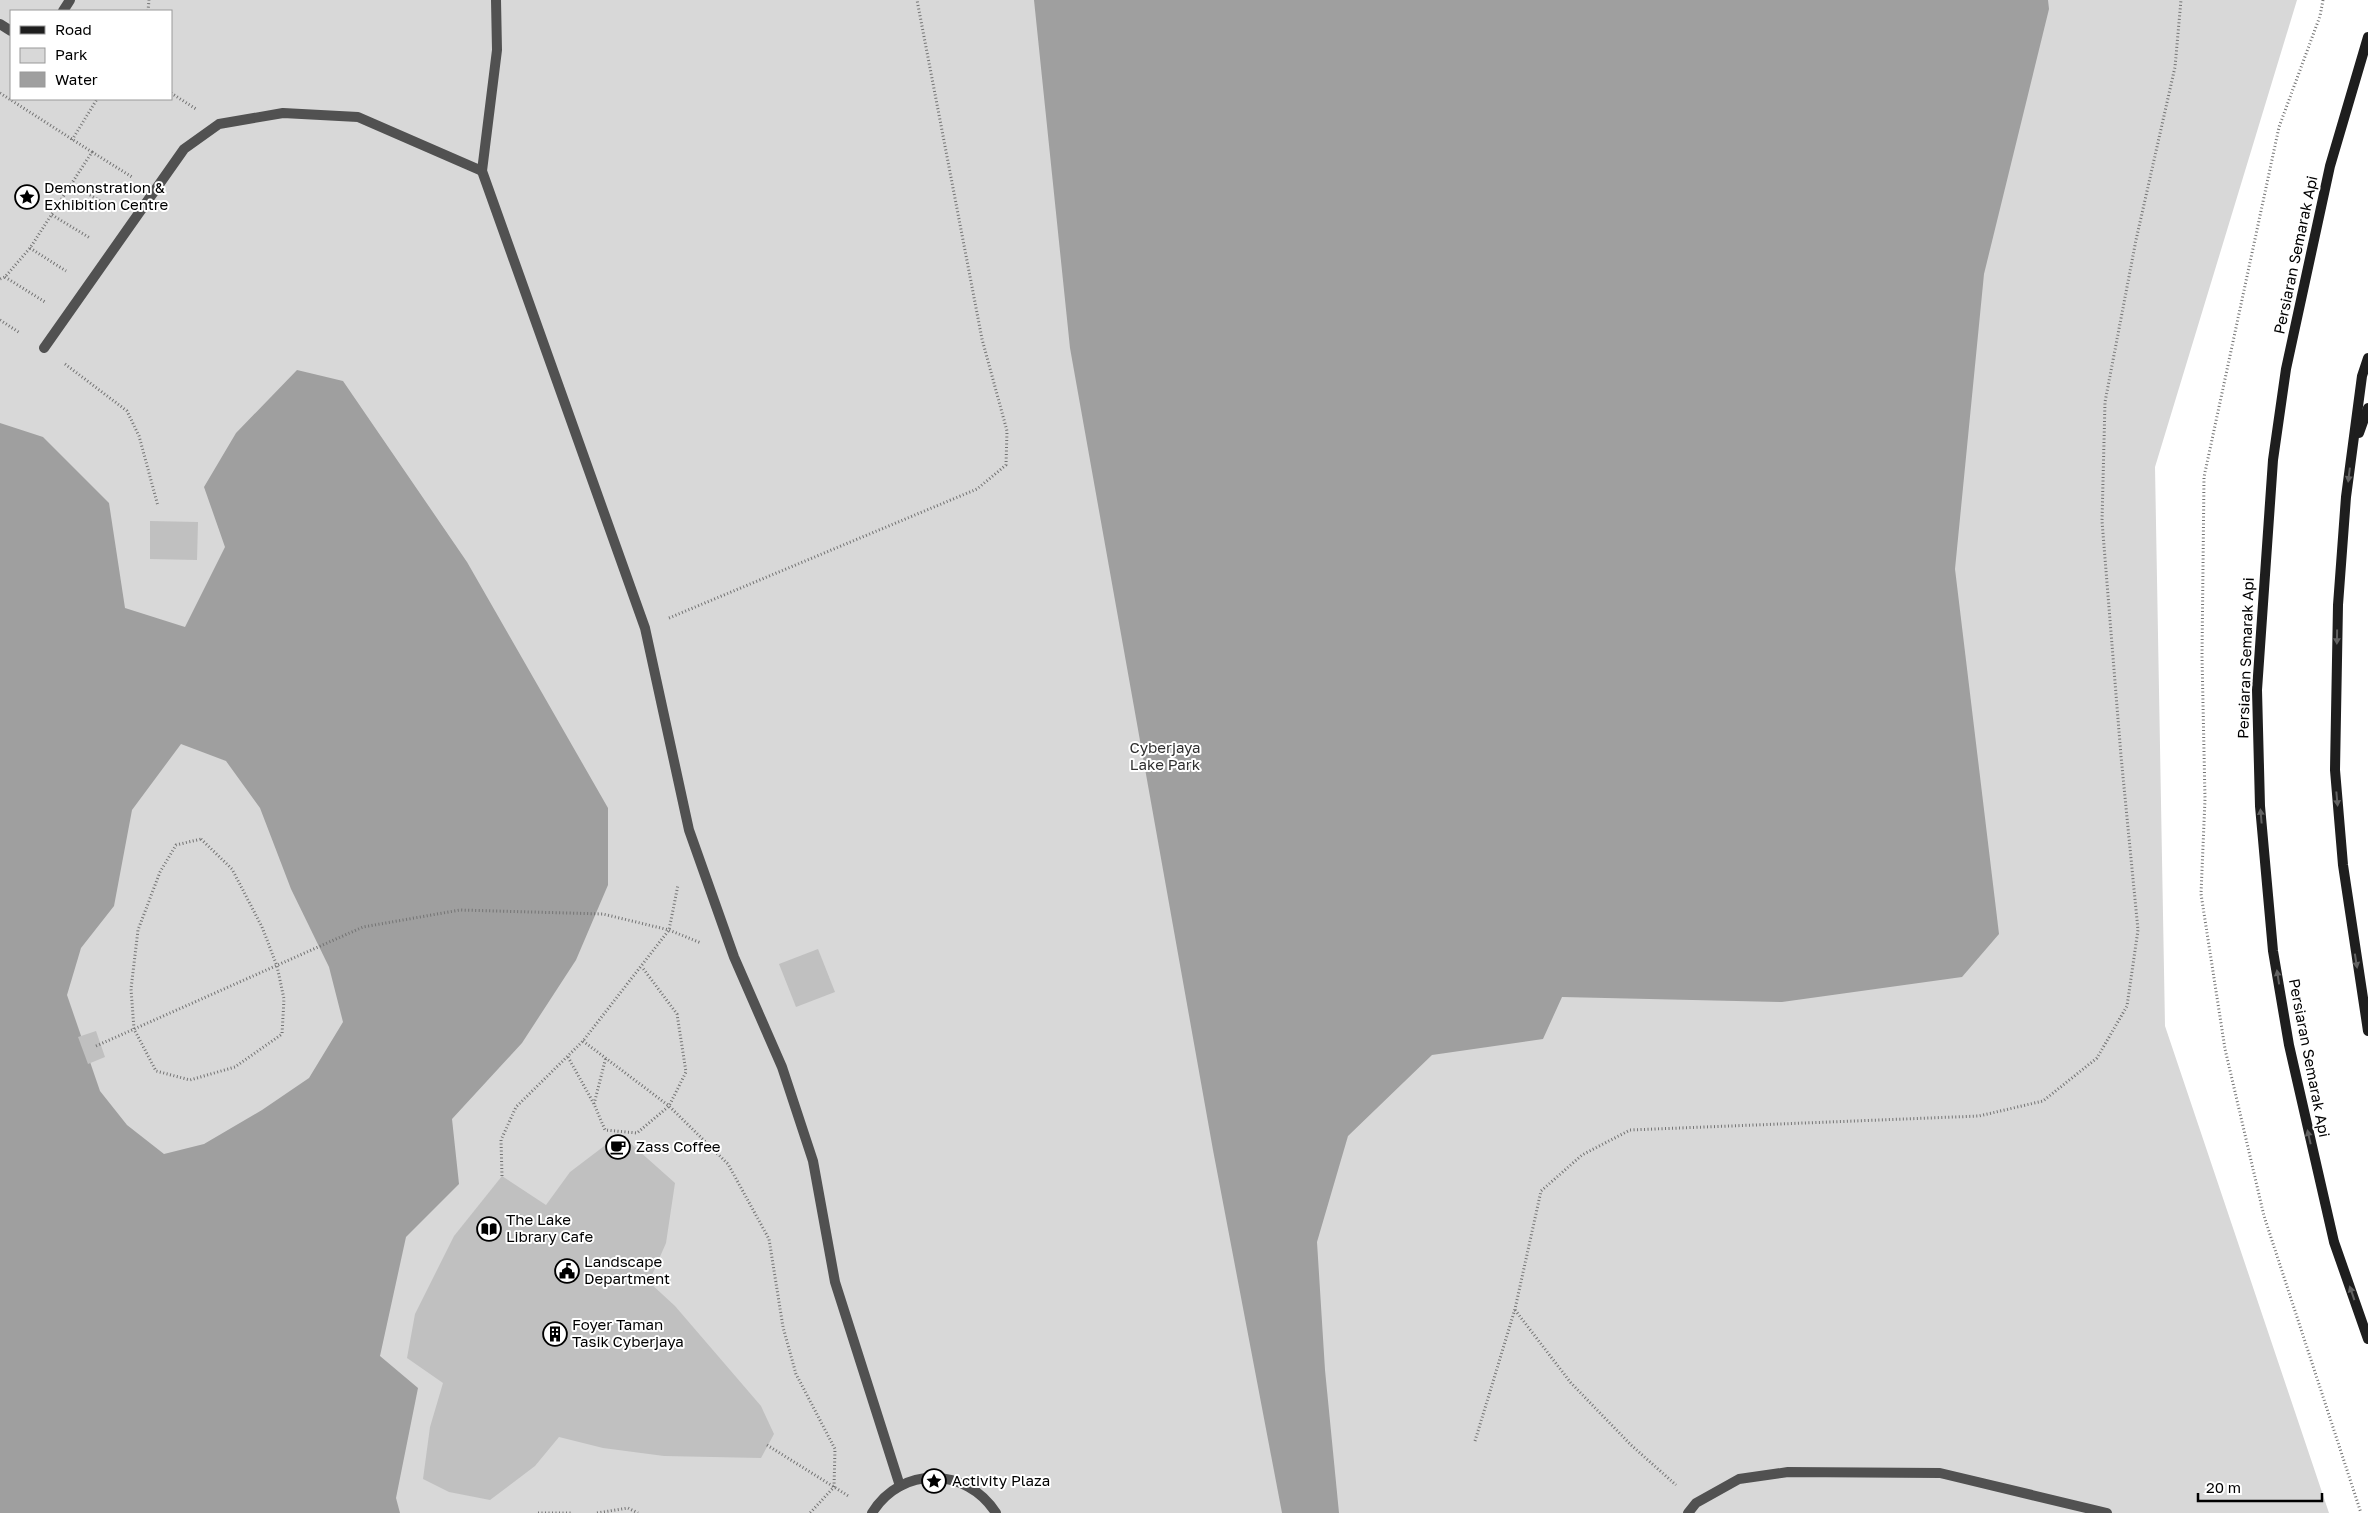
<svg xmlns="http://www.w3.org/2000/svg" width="2368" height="1513" font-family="'Golos Text',sans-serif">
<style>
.green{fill:#d8d8d8;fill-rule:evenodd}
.water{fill:#9f9f9f;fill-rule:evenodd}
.building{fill:#c0c0c0}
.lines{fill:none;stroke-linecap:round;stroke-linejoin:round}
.path{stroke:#737373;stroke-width:3;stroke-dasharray:1 2.5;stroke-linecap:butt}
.service{stroke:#515151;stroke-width:10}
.pedestrian{stroke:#515151;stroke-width:10}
.secondary{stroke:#1e1e1e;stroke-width:10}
.oneway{fill:#626262}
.labels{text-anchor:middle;stroke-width:4;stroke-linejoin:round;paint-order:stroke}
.poi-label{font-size:15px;fill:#000;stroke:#fff;text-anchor:start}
.street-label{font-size:15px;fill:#000;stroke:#fff}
.park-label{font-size:15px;fill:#2f2f2f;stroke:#fff}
</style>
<rect width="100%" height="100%" fill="#fff"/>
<path class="green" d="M0 0H2297L2155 467 2165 1026 2329 1513H0ZM11 11H171V99H11Z"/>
<g class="water">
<polygon points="1034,0 2048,0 2049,9 1984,274 1955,569 1999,934 1962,977 1782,1002 1562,997 1543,1039 1432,1055 1348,1136 1317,1242 1325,1370 1339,1513 1282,1513 1213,1150 1070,348"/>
<path d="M297 370 343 381 467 562 608 808V885L576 960 522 1043 452 1119 459 1184 406 1237 380 1356 418 1388 396 1498 400 1513H0V423L43 437 109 503 125 608 185 627 225 547 204 487 236 433ZM181 744 226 761 260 808 291 889 329 967 343 1022 309 1078 262 1110 204 1144 164 1154 127 1125 100 1091 67 995 81 948 114 906 132 810Z"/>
</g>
<g class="building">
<polygon points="150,521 198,522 197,560 150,559"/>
<polygon points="818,949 835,992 796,1007 779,964"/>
<polygon points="96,1031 105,1057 88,1064 78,1037"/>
<polygon points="620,1134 675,1183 666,1243 649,1282 675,1306 761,1406 774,1434 761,1458 664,1456 603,1448 559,1437 535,1466 490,1500 449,1492 423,1479 430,1427 443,1383 407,1358 415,1314 454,1236 502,1176 546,1205 570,1172"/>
</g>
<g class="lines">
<g class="path">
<polyline points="2323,0 2320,16 2279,127 2204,477 2202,656 2205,799 2201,894 2225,1049 2264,1216 2361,1513"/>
<polyline points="148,11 149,0"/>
<polyline points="0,93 92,152 30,248 5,277 0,279"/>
<polyline points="171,93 196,109"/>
<polyline points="72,140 97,99"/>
<polyline points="92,152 132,177"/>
<polyline points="72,184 110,207"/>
<polyline points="52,215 90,238"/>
<polyline points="30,248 66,271"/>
<polyline points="5,277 45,302"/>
<polyline points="0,320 20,333"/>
<polyline points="65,364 127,411 139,436 158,506"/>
<polyline points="669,618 977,489 1006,465 1007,431 982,339 917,0"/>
<polygon points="201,839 232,869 262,927 277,966 284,999 282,1034 235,1067 190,1080 156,1071 134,1029 131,989 138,930 160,872 176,845"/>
<polyline points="583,1041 669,1106 728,1164 769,1239 783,1327 796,1374 835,1449 834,1487 810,1513"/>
<polyline points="96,1046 363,927 460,910 603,914 669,930 701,943"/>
<polyline points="568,1057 594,1104 605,1130 637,1133 669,1106 686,1072 677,1014 642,967"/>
<polyline points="594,1104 606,1057"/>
<polyline points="502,1176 501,1140 516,1107 583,1041 669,930 678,885"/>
<polyline points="1515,1310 1571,1383 1631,1445 1676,1485"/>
<polyline points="1475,1441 1515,1309 1541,1191 1582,1155 1630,1130 1979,1116 2043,1101 2097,1058 2127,1006 2138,930 2121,756 2102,521 2105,402 2136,240 2175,67 2181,0"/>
<polyline points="767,1445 850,1497"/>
<polyline points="538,1513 572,1513"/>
<polyline points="597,1513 628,1508 638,1513"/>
</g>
<g class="service">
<polyline points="63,11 70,0"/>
<polyline points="0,24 11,31"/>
<polyline points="1688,1513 1696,1503 1739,1479 1788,1472 1940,1473 2107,1513"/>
</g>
<g class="pedestrian">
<polyline points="496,0 497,50 482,171 645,628 689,830 734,957 782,1067 813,1161 835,1282 900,1486"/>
<polyline points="44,348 184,149 219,124 283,113 358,117 482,171"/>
<path d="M872 1513C901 1465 967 1467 996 1513"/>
</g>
<g class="secondary">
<polyline points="2368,37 2330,166 2286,369 2273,460 2257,690 2260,806 2273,951 2289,1045 2334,1242 2368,1339"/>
<polyline points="2368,358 2362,376 2346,497 2338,605 2335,770 2343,865 2368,1031"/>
<polyline points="2359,433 2368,408"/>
</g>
</g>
<defs><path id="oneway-solid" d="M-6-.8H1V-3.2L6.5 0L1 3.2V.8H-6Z" transform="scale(1.25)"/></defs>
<g class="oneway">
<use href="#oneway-solid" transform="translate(2349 475) rotate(97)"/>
<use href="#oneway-solid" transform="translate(2337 637) rotate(91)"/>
<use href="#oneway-solid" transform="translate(2337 799) rotate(85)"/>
<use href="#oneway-solid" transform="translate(2261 816) rotate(-95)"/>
<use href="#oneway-solid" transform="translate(2356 961) rotate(81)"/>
<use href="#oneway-solid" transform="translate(2278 977) rotate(-99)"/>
<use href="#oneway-solid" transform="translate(2309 1137) rotate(-103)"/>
<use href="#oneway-solid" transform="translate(2352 1293) rotate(-109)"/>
</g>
<defs>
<g id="sight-ring" transform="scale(1.25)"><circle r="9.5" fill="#fff" stroke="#000" stroke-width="1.5"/><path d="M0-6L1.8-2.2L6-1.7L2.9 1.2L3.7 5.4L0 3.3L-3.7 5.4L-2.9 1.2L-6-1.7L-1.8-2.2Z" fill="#000"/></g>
<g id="cafe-ring" transform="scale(1.25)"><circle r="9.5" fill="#fff" stroke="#000" stroke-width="1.5"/><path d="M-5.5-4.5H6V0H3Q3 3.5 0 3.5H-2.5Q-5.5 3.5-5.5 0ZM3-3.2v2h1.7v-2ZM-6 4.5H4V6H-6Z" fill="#000"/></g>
<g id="library-ring" transform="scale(1.25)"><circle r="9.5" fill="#fff" stroke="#000" stroke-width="1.5"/><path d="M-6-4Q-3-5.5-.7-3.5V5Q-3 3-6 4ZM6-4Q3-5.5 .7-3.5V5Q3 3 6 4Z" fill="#000"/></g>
<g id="civic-ring" transform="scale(1.25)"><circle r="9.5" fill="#fff" stroke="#000" stroke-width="1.5"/><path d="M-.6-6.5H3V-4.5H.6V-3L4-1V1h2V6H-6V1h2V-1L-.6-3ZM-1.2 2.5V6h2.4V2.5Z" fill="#000"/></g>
<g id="building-ring" transform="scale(1.25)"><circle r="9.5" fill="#fff" stroke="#000" stroke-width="1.5"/><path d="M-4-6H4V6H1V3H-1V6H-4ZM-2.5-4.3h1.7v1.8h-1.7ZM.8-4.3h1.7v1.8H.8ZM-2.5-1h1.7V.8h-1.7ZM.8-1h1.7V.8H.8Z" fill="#000"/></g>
</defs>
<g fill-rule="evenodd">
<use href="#sight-ring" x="27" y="197"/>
<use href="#cafe-ring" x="618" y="1147"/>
<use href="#library-ring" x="489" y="1229"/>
<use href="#civic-ring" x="567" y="1271"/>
<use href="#building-ring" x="555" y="1334"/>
<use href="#sight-ring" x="934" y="1481"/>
</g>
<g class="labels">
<g class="poi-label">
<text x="44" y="193">Demonstration &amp;<tspan x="44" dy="17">Exhibition Centre</tspan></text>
<text x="636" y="1152">Zass Coffee</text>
<text x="506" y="1225">The Lake<tspan x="506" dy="17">Library Cafe</tspan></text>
<text x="584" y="1267">Landscape<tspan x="584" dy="17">Department</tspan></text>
<text x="572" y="1330">Foyer Taman<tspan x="572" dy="17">Tasik Cyberjaya</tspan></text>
<text x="952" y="1486">Activity Plaza</text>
</g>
<g class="street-label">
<text transform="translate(2296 255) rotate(-78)" y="5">Persiaran Semarak Api</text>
<text transform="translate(2246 658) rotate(-88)" y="5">Persiaran Semarak Api</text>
<text transform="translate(2309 1058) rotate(79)" y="5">Persiaran Semarak Api</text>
</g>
<g class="park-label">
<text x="1165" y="753">Cyberjaya<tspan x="1165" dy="17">Lake Park</tspan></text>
</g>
</g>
<rect x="10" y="10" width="162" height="90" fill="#ffffff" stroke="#999999"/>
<rect x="20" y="26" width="25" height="8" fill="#1e1e1e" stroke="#999999"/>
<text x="55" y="35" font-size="15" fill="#000000">Road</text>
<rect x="20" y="48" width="25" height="15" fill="#d8d8d8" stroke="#999999"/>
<text x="55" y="60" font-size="15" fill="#000000">Park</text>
<rect x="20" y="72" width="25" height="15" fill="#9f9f9f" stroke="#999999"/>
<text x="55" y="85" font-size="15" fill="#000000">Water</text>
<path d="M2198 1493v8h124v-8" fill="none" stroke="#000000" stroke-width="2.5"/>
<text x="2206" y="1493" font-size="15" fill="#000000" stroke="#ffffff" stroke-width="4" paint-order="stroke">20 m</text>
</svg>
